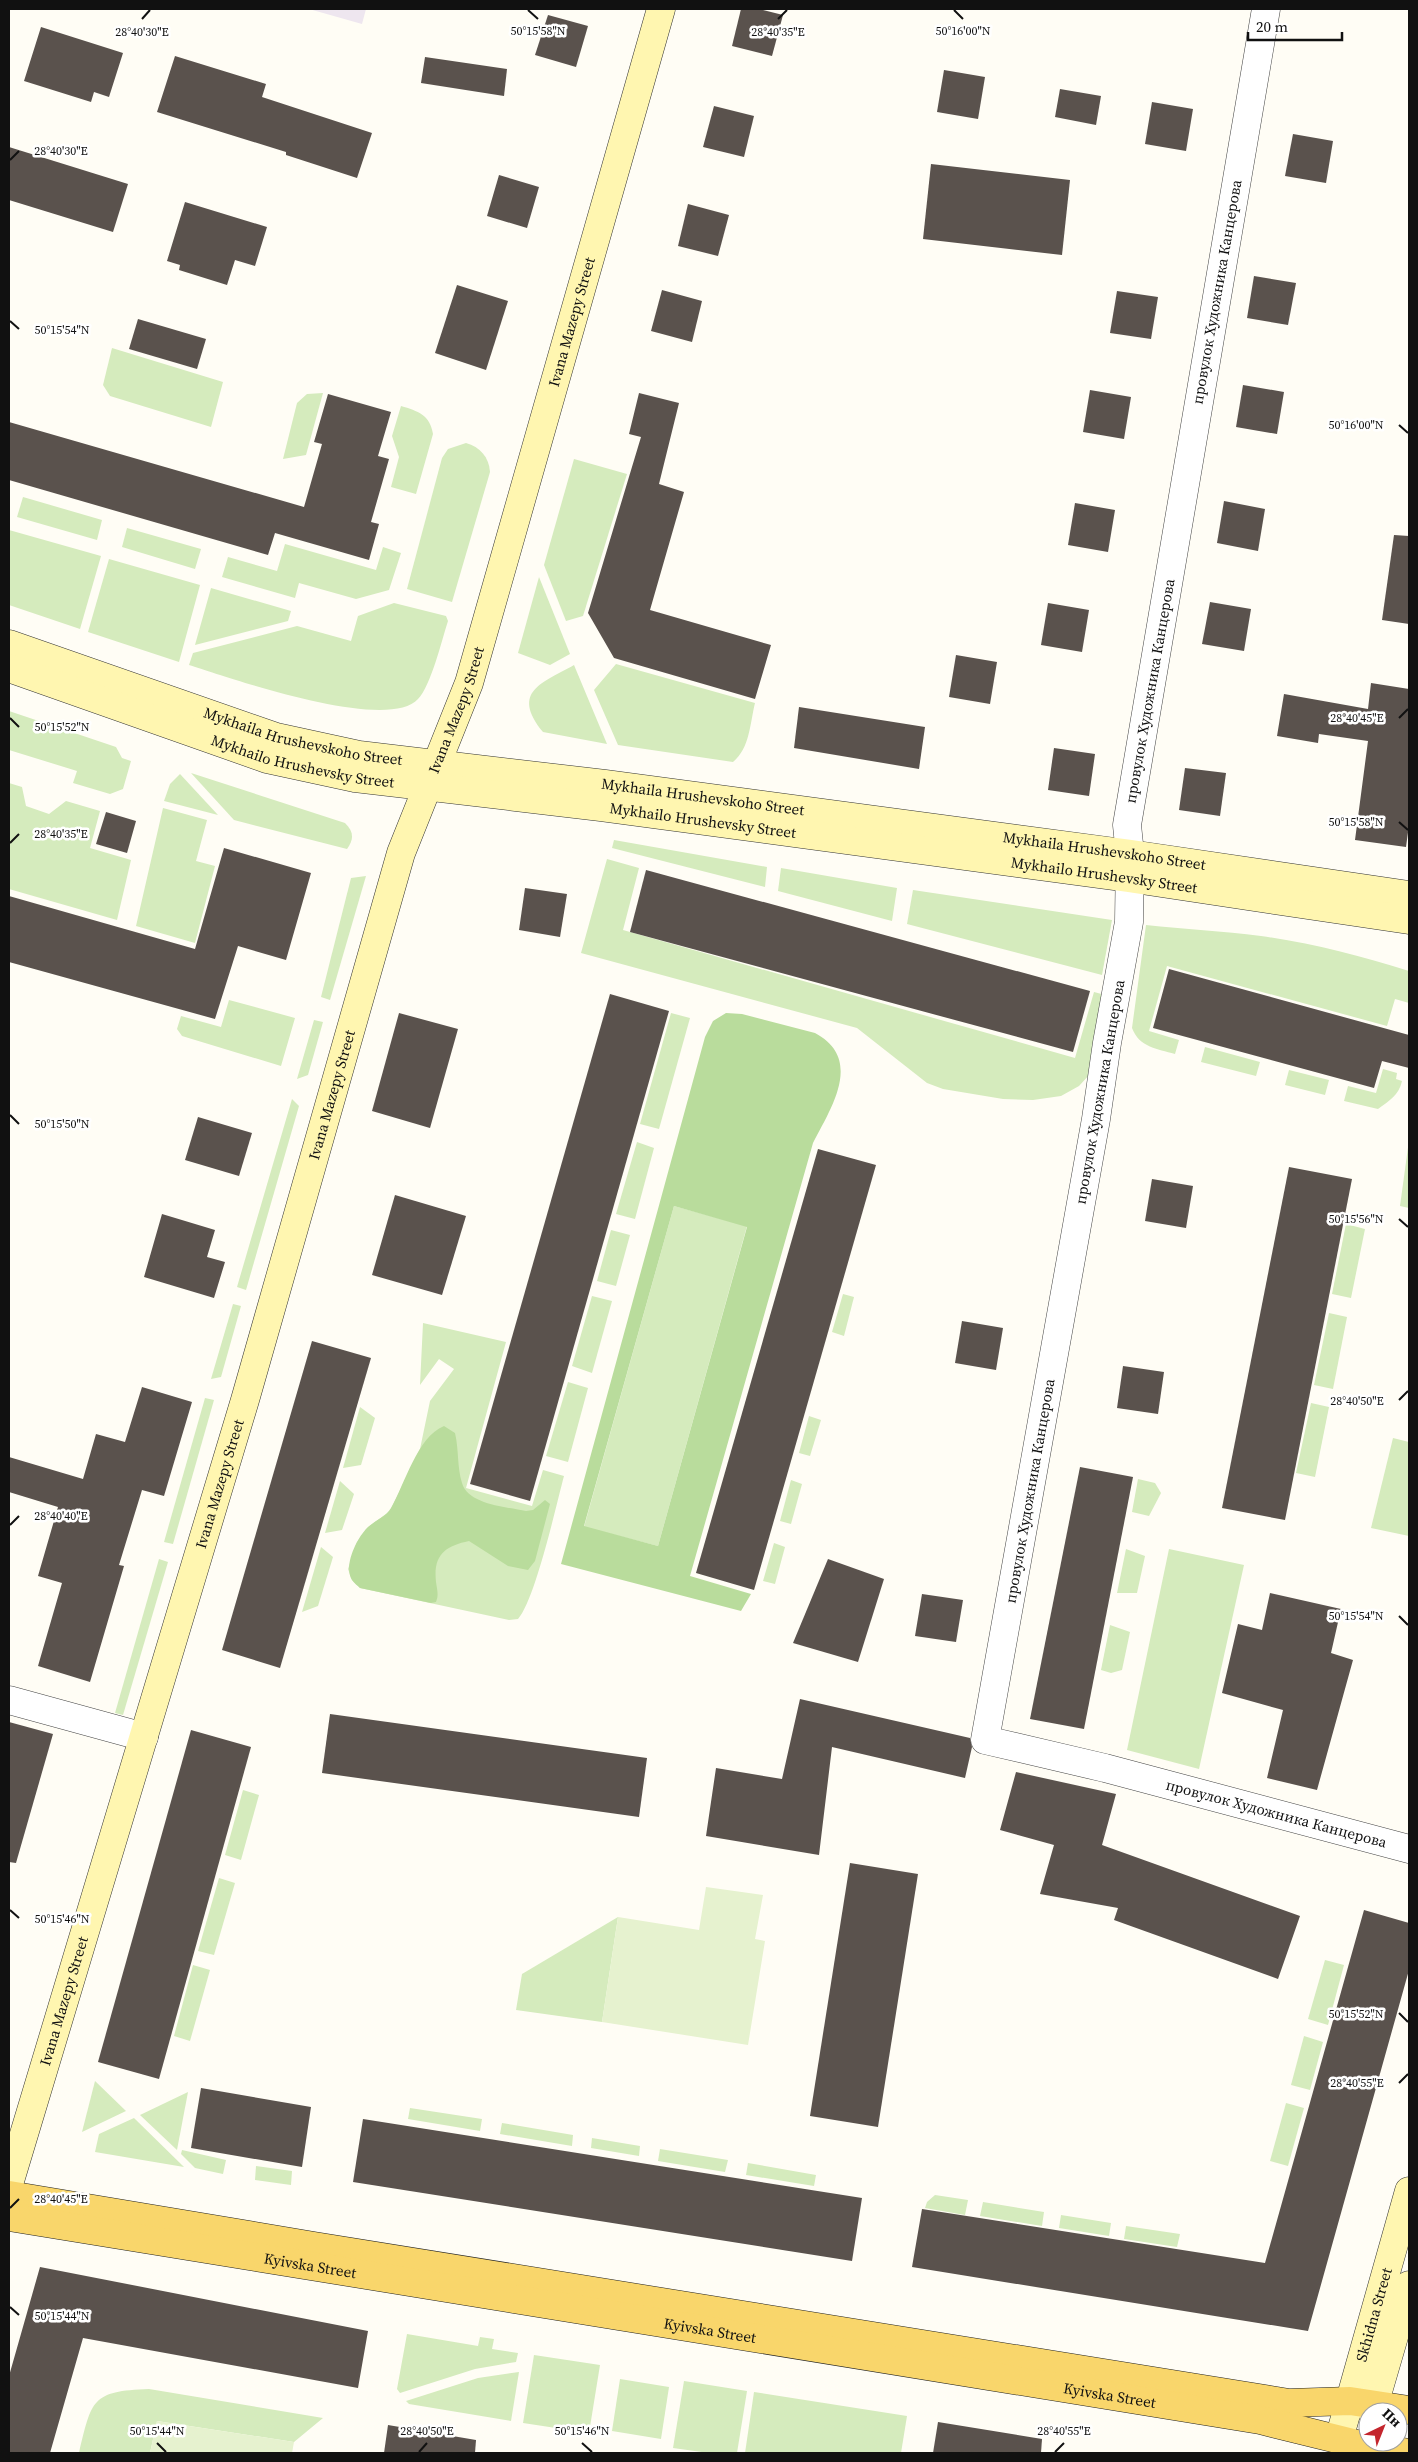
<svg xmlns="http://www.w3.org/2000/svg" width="1418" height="2462" font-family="'Source Serif 4',serif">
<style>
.industrial{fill:#eee6ef}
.green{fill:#d5ebbd}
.forest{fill:#b9dc9c;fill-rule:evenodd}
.pitch{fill:#e6f2cf}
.building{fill:#5a524d}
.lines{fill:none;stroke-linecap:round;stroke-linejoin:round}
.minor-casing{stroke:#444;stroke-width:29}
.secondary-casing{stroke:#333;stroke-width:29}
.primary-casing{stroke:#222;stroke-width:29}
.minor{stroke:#fff;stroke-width:28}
.secondary{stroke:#fff6b0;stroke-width:28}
.primary{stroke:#f9d66b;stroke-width:28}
.ticks{fill:none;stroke:#111;stroke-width:2}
.labels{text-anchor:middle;stroke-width:5;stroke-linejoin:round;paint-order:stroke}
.street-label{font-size:15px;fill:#111;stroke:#fff}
.ticks-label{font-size:12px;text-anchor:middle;fill:#111;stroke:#fff;stroke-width:5;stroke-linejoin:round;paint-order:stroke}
</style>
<rect width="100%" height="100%" fill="#fffdf5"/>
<polygon class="industrial" points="309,9 366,9 362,24"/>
<g class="green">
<polygon points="112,348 223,382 211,427 110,396 103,385"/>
<polygon points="323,393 306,455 283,459 297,403 307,394"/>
<path d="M401 406C418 411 430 415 433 434L416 494 391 487 399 457 392 436Z"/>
<path d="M466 443C480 447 489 457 490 472L452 602 407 589 442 458 448 449Z"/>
<polygon points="574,459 627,474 583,616 566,621 544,565"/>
<polygon points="23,497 102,520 97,540 17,517"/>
<polygon points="127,528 201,549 195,569 122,547"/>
<polygon points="9,530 101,556 80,629 9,605"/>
<polygon points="285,544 376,570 383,547 401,553 389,590 356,599 299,583 295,598 222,577 228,557 277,571"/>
<polygon points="109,559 200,585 179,662 88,632"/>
<polygon points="539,577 570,654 550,665 518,653"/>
<polygon points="211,588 291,611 288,621 195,645"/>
<path d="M394 603 446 616 448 621C442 639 431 686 418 699 387 733 230 678 189 665L193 653 297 626 351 641 358 616Z"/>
<path d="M616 664 755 703C750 723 750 748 733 762L618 745 594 690Z"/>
<path d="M574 665 607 744 543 732C510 691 543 683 574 665Z"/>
<polygon points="9,711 116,747 122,758 131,761 123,789 110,794 73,783 77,771 9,750"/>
<path d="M191 773 345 823C354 832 354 839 347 849L234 820Z"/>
<polygon points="180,774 218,815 164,801 170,784"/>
<polygon points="9,783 22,787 26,806 49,814 66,801 100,811 90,848 131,860 117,920 9,889"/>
<polygon points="163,808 207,820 196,861 215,866 195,943 136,926"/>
<polygon points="614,840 767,867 765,887 612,848"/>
<polygon points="607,859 639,868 623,930 1075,1058 1094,992 1109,996 1090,1074 1079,1086 1061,1096 1033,1100 1003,1099 943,1089 927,1083 857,1028 581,953"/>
<polygon points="781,868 897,888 892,921 778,891"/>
<polygon points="366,876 330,1000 321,997 351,878"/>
<polygon points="913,890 1112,920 1102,975 907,924"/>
<path d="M1146 925C1184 929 1223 931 1261 936 1311 943 1361 956 1409 971V1003L1395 999 1387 1026 1167 966 1149 1031 1179 1040 1175 1054C1157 1049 1139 1047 1132 1028Z"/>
<polygon points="229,1000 295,1018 281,1066 182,1036 177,1029 181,1016 221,1027"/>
<polygon points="671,1013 690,1018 659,1129 640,1124"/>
<polygon points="314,1020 323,1022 308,1075 297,1079"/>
<polygon points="1205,1047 1260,1062 1256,1076 1201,1062"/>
<path d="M1383 1069 1397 1073 1396 1079 1402 1081C1399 1095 1389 1101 1378 1109L1344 1101 1348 1086 1376 1093Z"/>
<polygon points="1289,1070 1329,1080 1325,1095 1285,1085"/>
<polygon points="292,1099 299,1106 246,1290 237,1287"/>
<polygon points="1409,1140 1409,1208 1400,1206"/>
<polygon points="637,1142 654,1148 635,1219 616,1214"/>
<polygon points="674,1206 747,1226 658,1546 584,1527"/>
<polygon points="1346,1224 1365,1229 1351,1298 1332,1294"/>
<polygon points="611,1230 630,1235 616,1286 597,1281"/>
<polygon points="843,1294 854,1297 844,1336 832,1332"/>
<polygon points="592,1296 612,1301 592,1373 572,1366"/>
<polygon points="233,1304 241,1306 221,1377 211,1379"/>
<polygon points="1329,1313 1347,1317 1333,1389 1314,1385"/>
<path d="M423 1323 506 1342 466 1488 532 1506 543 1470 564 1476C556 1506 535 1600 518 1619L509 1620 360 1588 352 1580 348 1569 357 1542 368 1527 390 1511 420 1449 430 1401 454 1369 439 1359 420 1385Z"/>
<polygon points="568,1382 588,1388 568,1462 546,1456"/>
<polygon points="205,1398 214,1400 173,1544 164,1542"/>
<polygon points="1311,1403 1329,1407 1315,1477 1296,1473"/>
<polygon points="360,1407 375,1418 361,1465 343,1468"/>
<polygon points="809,1416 821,1420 810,1456 799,1453"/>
<polygon points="1393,1438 1409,1442 1409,1536 1371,1528"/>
<polygon points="1138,1479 1155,1483 1161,1493 1149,1516 1132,1512"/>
<polygon points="791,1480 802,1484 791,1524 780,1521"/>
<polygon points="340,1481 354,1494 342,1530 325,1533"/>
<polygon points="774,1543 785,1547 775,1584 763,1581"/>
<polygon points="321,1547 333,1557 318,1606 302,1612"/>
<polygon points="1126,1549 1145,1556 1137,1593 1117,1593"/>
<polygon points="1169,1549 1244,1565 1199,1769 1127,1750"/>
<polygon points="159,1559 168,1562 123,1715 115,1713"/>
<polygon points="1110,1625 1130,1632 1122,1670 1111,1673 1101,1670"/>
<polygon points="243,1790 259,1795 241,1860 225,1855"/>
<polygon points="219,1878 235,1883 214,1955 198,1951"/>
<polygon points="618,1917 602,2022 516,2010 522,1974"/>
<polygon points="1325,1960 1344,1965 1328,2025 1308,2019"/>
<polygon points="193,1965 210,1970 190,2041 174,2036"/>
<polygon points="1304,2036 1323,2042 1310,2090 1291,2085"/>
<polygon points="95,2081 126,2111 82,2132"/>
<polygon points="188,2092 177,2150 140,2115"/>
<polygon points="1286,2103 1304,2108 1288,2166 1270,2161"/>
<polygon points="410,2108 482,2119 480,2131 408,2119"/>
<polygon points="134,2118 184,2167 95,2152 99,2134"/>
<polygon points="502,2123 573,2135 572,2146 500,2134"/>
<polygon points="592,2138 640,2146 639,2156 591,2148"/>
<polygon points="660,2149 728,2160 725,2172 658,2161"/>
<polygon points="182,2150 226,2160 223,2174 195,2168 181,2154"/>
<polygon points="748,2163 816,2175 814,2186 746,2175"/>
<polygon points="256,2166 292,2171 291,2185 255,2180"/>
<polygon points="935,2195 968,2200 965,2215 925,2208 927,2202"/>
<polygon points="983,2202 1044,2212 1042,2226 980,2216"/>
<polygon points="1061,2215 1111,2223 1109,2236 1059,2228"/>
<polygon points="1126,2226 1180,2234 1177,2247 1124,2239"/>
<polygon points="407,2334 478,2346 480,2337 494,2339 492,2349 518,2353 516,2362 475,2369 400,2393 397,2389"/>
<polygon points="534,2355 600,2365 589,2433 523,2423"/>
<polygon points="519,2372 511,2421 409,2404 406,2401 478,2378"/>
<polygon points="620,2379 669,2387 661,2439 612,2431"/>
<polygon points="684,2381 747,2391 737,2453 709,2453 673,2448"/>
<path d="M149 2389 323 2418 294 2442 157 2421 150 2453H79C92 2400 91 2391 149 2389Z"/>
<polygon points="754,2392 907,2416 901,2453 745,2453"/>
</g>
<g class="forest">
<path d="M726 1013 742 1014 815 1033C864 1059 831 1108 813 1143L690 1576 751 1594 741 1611 561 1564 705 1037 713 1021ZM674 1206 747 1227 658 1546 584 1526Z"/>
<path d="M444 1426 455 1433C459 1450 457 1467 462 1483 468 1505 508 1507 526 1511L533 1510 545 1500 550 1504 535 1561 528 1570 508 1566 469 1541C445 1546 433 1555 436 1582 437 1589 439 1595 436 1602L431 1603 360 1588C358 1586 354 1583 352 1580 343 1566 357 1538 367 1528 374 1521 386 1517 391 1508 405 1484 417 1437 444 1426Z"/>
</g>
<g class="pitch">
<polygon points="706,1887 763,1895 755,1939 765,1941 748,2045 602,2022 618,1917 699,1930"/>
<polygon points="157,2421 294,2442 292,2453 150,2453"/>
</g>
<g class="building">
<polygon points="741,9 759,9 783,15 772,56 732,46"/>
<polygon points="548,15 588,26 576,67 535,55"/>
<polygon points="41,27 123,53 109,97 94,92 91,102 24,81"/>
<polygon points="175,56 266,84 262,97 372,133 357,178 286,155 286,152 157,112"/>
<polygon points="425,57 507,69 504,96 421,83"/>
<polygon points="944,70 985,77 978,119 937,112"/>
<polygon points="1060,89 1101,96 1096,125 1055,117"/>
<polygon points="1152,102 1193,109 1186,151 1145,144"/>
<polygon points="714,106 754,116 744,157 703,147"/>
<polygon points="1293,134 1333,141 1326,183 1285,176"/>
<polygon points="9,147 128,184 113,232 9,200"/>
<polygon points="931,164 1070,180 1062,255 923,239"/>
<polygon points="499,175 539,187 527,228 487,216"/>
<polygon points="185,202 267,227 255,266 235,260 227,285 179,270 180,265 167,261"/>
<polygon points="688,204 729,215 718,256 678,246"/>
<polygon points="1254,276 1296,283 1288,325 1247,318"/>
<polygon points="457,285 508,301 486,370 435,353"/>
<polygon points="662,290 702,301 692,342 651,331"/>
<polygon points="1117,291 1158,297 1151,339 1110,333"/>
<polygon points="138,319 206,339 197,369 129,349"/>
<polygon points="1243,385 1284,392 1277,434 1236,427"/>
<polygon points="1090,390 1131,397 1124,439 1083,432"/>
<polygon points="639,393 679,403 659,484 684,492 650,610 771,645 755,699 614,658 588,613 641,437 629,434"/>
<polygon points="328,394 391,412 378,456 389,459 371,522 379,524 369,560 275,533 268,555 9,480 9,422 304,507 322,444 314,442"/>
<polygon points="1224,501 1265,509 1258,551 1217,543"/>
<polygon points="1075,503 1115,510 1108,552 1068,545"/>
<polygon points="1394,535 1409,536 1409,624 1382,620"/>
<polygon points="1210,602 1251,609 1244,651 1202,644"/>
<polygon points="1048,603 1089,610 1082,652 1041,645"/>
<polygon points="956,655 997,662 990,704 949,697"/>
<polygon points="1371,683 1409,689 1409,825 1406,847 1355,840 1368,741 1319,734 1318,743 1277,736 1284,694 1368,709"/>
<polygon points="799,707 925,727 919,769 794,748"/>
<polygon points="1054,748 1095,754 1089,796 1048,790"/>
<polygon points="1185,768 1226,773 1220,816 1179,810"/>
<polygon points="106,812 136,821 127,853 96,844"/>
<polygon points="224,848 311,873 286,960 238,946 215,1019 9,962 9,896 195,949"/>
<polygon points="646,870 1090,991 1073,1052 630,932"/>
<polygon points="525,888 567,894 560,937 519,930"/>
<polygon points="1169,969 1409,1035 1409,1068 1382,1061 1374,1088 1153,1028"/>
<polygon points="610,994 669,1011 530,1501 470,1484"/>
<polygon points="399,1013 458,1029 430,1128 372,1111"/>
<polygon points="198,1117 252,1133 239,1176 185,1160"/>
<polygon points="818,1149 876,1165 754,1590 696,1573"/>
<polygon points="1289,1167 1352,1179 1285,1520 1222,1508"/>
<polygon points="1152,1179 1193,1186 1186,1228 1145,1221"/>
<polygon points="395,1195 466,1216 442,1295 372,1275"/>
<polygon points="162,1214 215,1230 207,1257 225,1262 214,1298 144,1277"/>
<polygon points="962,1321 1003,1328 996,1370 955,1363"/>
<polygon points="312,1341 371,1358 280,1668 222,1650"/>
<polygon points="1123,1366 1164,1372 1158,1414 1117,1408"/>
<polygon points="142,1387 192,1402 164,1496 142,1490 119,1565 124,1566 90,1682 38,1666 62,1583 38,1576 58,1507 9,1492 9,1457 83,1479 96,1434 125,1442"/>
<polygon points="1080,1467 1133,1477 1084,1729 1030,1719"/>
<polygon points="828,1559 884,1579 858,1662 793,1643"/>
<polygon points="1270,1593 1341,1609 1331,1653 1353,1660 1317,1790 1267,1778 1283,1710 1222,1693 1238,1624 1262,1630"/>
<polygon points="922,1594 963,1600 956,1642 915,1636"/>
<polygon points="800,1699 970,1738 972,1747 965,1778 832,1747 819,1855 706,1836 716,1768 782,1779"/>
<polygon points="330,1714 647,1758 639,1817 322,1773"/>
<polygon points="9,1722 53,1734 16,1863 9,1862"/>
<polygon points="191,1730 251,1747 159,2079 98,2062"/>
<polygon points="1016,1772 1116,1794 1102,1845 1300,1916 1278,1979 1114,1920 1118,1908 1040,1894 1054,1845 1000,1830"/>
<polygon points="850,1863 918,1874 878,2127 810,2116"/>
<polygon points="1364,1910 1409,1923 1409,1970 1308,2331 912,2267 922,2209 1265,2263"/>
<polygon points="201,2088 311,2107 302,2167 191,2148"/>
<polygon points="363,2119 862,2198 852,2261 353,2182"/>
<polygon points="40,2267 368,2331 358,2388 83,2338 50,2453 9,2453 9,2376"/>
<polygon points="938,2422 1042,2439 1041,2453 933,2453"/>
<polygon points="388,2425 476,2440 475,2453 384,2453"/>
</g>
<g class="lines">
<g class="minor-casing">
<g id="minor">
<path id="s1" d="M1266 9 1127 825 1130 854 1129 922 1107 1043 1096 1119 985 1740 1105 1768 1409 1849"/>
<polyline points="9,1700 144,1737"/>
</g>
</g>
<g class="secondary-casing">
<g id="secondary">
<path id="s2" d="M9 644 276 737 359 755 605 784 1130 854 1409 895"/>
<path id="s3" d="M9 668 267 759 355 778 601 807 1128 878 1409 920"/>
<path id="s4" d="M9 2184 245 1400 401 853 469 683 661 9"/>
<polyline points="1372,2412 1409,2285"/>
<path id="s5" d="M1339 2439 1409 2191"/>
</g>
</g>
<g class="primary-casing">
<g id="primary">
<polyline points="9,2195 314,2246 1289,2403 1350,2401 1409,2410"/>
<path id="s6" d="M9 2217 1260 2420 1361 2445 1409 2453"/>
</g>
</g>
<use href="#minor" class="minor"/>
<use href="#secondary" class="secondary"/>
<use href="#primary" class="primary"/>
</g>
<path class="ticks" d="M528 10 538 19M954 10 963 19M142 19 150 10M778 19 787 10M10 160 19 151M10 321 19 329M1399 425 1408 433M10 718 19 727M1399 718 1408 709M1399 822 1408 830M10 843 19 834M10 1115 19 1124M1399 1219 1408 1227M1399 1400 1408 1391M10 1525 19 1516M1399 1616 1408 1625M10 1910 19 1918M1399 2013 1408 2022M1399 2083 1408 2074M10 2208 19 2199M10 2307 19 2315M157 2443 166 2452M582 2443 592 2452M419 2452 427 2443M1055 2452 1064 2443"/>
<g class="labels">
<g class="street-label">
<text transform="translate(1217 292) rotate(-80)" y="5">провулок Художника Канцерова</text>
<text dy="5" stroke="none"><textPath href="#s4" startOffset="1946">Ivana Mazepy Street</textPath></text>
<text transform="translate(1150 691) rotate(-80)" y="5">провулок Художника Канцерова</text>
<text dy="5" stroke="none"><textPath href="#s4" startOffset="1541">Ivana Mazepy Street</textPath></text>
<text dy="5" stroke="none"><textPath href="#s2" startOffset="309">Mykhaila Hrushevskoho Street</textPath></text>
<text dy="5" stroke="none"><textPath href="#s3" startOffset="309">Mykhailo Hrushevsky Street</textPath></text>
<text dy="5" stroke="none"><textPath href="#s2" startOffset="714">Mykhaila Hrushevskoho Street</textPath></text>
<text dy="5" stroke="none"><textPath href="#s3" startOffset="714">Mykhailo Hrushevsky Street</textPath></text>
<text dy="5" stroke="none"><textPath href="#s2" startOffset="1119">Mykhaila Hrushevskoho Street</textPath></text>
<text dy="5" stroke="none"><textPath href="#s3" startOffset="1119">Mykhailo Hrushevsky Street</textPath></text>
<text transform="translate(1100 1092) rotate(-80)" y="5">провулок Художника Канцерова</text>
<text dy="5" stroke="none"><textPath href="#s4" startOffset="1136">Ivana Mazepy Street</textPath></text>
<text dy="5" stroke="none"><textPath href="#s4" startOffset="731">Ivana Mazepy Street</textPath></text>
<text transform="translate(1030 1491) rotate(-80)" y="5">провулок Художника Канцерова</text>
<text dy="5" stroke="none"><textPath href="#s1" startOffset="2056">провулок Художника Канцерова</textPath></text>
<text dy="5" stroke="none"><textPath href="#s4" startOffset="191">Ivana Mazepy Street</textPath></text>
<text dy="5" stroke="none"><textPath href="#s6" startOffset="305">Kyivska Street</textPath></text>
<text dy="5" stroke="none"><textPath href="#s5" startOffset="129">Skhidna Street</textPath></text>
<text dy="5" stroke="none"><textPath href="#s6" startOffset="710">Kyivska Street</textPath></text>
<text dy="5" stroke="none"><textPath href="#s6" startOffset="1115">Kyivska Street</textPath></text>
</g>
</g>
<g class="ticks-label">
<text x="538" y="35">50°15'58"N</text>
<text x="963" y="35">50°16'00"N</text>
<text x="142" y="36">28°40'30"E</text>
<text x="778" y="36">28°40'35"E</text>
<text x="61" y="155">28°40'30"E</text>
<text x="62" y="334">50°15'54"N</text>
<text x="1356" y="429">50°16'00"N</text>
<text x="1357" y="722">28°40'45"E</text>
<text x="62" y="731">50°15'52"N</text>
<text x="1356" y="826">50°15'58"N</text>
<text x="61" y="838">28°40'35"E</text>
<text x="62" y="1128">50°15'50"N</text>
<text x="1356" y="1223">50°15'56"N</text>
<text x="1357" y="1405">28°40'50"E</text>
<text x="61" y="1520">28°40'40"E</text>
<text x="1356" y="1620">50°15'54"N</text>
<text x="62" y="1923">50°15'46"N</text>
<text x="1356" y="2018">50°15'52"N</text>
<text x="1357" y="2087">28°40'55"E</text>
<text x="61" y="2203">28°40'45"E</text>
<text x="62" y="2320">50°15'44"N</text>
<text x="427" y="2435">28°40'50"E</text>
<text x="1064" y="2435">28°40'55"E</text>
<text x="157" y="2435">50°15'44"N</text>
<text x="582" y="2435">50°15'46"N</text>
</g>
<rect width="1418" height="2462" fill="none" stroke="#111111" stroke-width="20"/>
<g transform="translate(1383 2427) rotate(43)"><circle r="24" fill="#ffffff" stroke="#a0a0a0"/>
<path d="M0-4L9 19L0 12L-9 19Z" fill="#c4262e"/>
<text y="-8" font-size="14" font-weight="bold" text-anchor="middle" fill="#111111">Пн</text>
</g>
<path d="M1248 32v8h94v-8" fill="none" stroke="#111111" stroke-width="2.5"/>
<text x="1256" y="32" font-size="15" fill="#111111" stroke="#ffffff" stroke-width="4" paint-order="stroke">20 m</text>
</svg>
